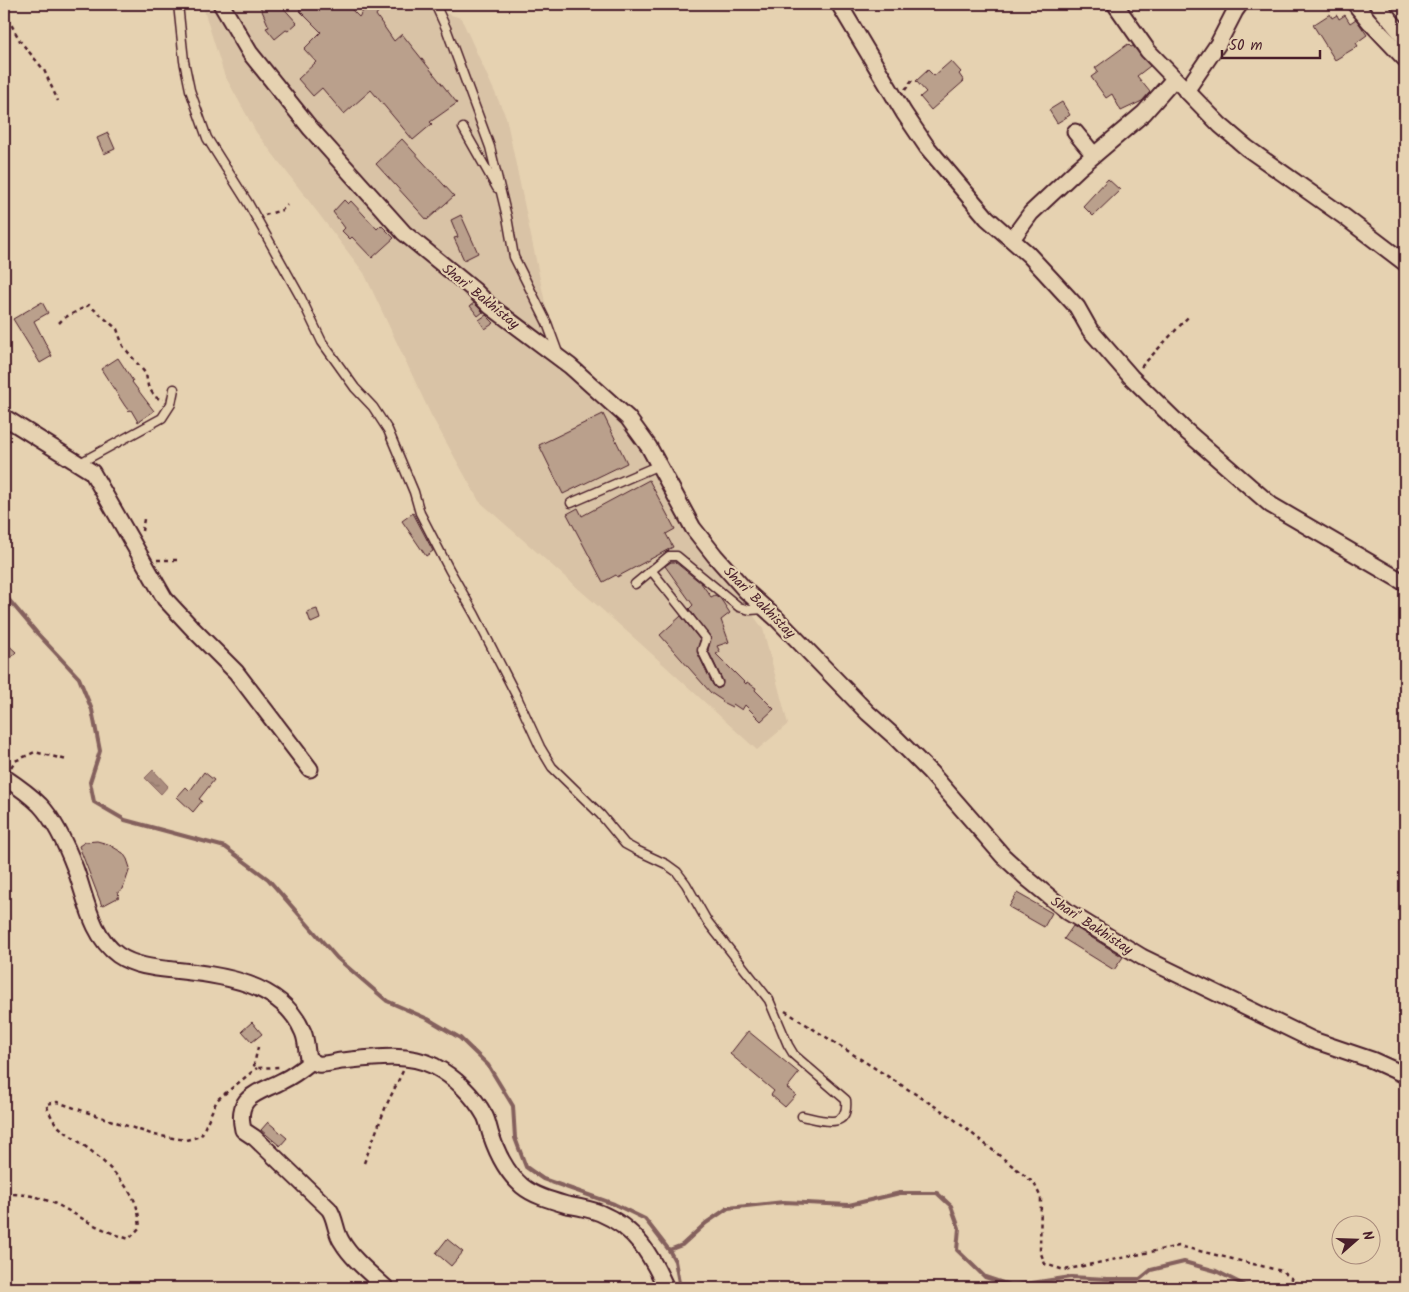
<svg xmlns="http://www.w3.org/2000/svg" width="1409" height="1292" font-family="Kalam,sans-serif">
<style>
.built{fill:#d9c3a6}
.water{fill:url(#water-ripples);stroke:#84615d}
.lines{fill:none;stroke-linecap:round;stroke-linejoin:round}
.stream{stroke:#84615d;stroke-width:4}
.building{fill:#baa08c;stroke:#4a1f2b}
.service-casing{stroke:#4a1f2b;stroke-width:11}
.minor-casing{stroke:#4a1f2b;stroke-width:19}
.path{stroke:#4a1f2b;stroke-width:2.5;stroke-dasharray:4 4;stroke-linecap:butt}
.service{stroke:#e6d2b1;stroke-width:8}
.minor{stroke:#e6d2b1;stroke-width:15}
.labels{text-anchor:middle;stroke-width:4.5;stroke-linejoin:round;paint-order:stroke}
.street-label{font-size:14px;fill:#4a1f2b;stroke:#e6d2b1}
</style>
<defs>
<pattern id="water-ripples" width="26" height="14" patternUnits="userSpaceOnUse" patternTransform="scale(1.25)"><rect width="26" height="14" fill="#aa8d7e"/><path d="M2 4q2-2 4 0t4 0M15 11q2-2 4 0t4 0" fill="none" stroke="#8c7367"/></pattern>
</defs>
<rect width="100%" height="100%" fill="#e6d2b1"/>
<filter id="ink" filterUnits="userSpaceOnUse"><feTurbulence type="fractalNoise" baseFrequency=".02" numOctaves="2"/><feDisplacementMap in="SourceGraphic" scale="10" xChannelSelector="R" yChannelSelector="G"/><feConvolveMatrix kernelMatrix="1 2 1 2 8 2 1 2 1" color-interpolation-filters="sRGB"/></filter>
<g filter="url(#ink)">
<polygon class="built" points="202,4 415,4 461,18 506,117 557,360 628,426 680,511 763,629 788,724 757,750 641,644 479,501 431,415 364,273 256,132 224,74"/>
<polygon class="water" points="153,770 168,786 161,794 145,778"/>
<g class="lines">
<g class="stream">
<polyline points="4,594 37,633 79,678 92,710 100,751 90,782 94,802 125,820 225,847 268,879 337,958 387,1001 428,1019 460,1038 488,1065 513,1106 515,1138 526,1167 543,1179 614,1204 645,1219 669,1250 675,1261 680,1288"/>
<polyline points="669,1250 682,1245 706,1223 728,1208 784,1202 849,1205 900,1193 937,1193 951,1206 959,1228 957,1250 985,1277 1012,1286 1071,1277 1107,1279 1140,1279 1151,1270 1184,1262 1216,1271 1250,1288"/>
</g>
</g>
<g class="building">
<polygon points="259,4 280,4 297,23 288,31 286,30 275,39 266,28 269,27"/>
<polygon points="307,4 346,4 359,17 367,5 378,12 376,15 394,41 402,34 457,103 430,122 432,124 413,140 371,90 344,114 322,88 313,96 298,79 316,62 304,49 321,32 299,10"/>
<polygon points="1330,14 1332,18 1337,15 1339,19 1345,15 1350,23 1356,19 1367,35 1356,43 1358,46 1335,60 1313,25"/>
<polygon points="1128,44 1131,47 1133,46 1150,66 1137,76 1150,92 1142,101 1121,111 1112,94 1106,98 1091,77 1098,72 1095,68"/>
<polygon points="951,61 961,72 959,74 964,81 931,110 920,97 926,92 916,81 928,70 934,76"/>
<polygon points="1062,102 1070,115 1057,123 1049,110"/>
<polygon points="108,133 115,149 104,154 97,138"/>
<polygon points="402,139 454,196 427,220 376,164"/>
<polygon points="1108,179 1120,190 1093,216 1083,206"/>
<polygon points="344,200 348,204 351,201 377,229 381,225 394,238 372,258 352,237 350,239 342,231 345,228 333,212"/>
<polygon points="461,215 478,253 464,260 454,238 458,237 451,220"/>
<polygon points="42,302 48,313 34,321 52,356 40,363 13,319"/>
<polygon points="474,303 483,312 478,316 470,306"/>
<polygon points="486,315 494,323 485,329 479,320"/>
<polygon points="118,358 133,381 132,382 154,411 138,422 131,410 129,411 125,406 101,369"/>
<polygon points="603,414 627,463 563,494 539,445"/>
<polygon points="649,480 675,529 666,534 673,547 617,577 616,575 603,582 567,514 578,508 582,516"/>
<polygon points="413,513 433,551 426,556 402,521"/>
<polygon points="671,562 675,562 701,583 711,597 715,595 720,598 730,613 721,620 729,642 717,646 720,652 716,654 746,684 747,682 756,688 755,690 774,709 761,721 745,705 742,710 733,704 732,707 722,702 723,701 711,693 660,635 681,616 700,640 697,652 713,685 717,689 722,687 723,681 708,650 711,638 689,609 693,605 665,566"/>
<polygon points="317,609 320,619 311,623 307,612"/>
<polygon points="4,641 16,652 4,665"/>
<polygon points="204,772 214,780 199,799 202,801 193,812 177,797 186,787 190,791"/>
<polygon points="97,841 108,844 123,853 127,859 130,868 123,889 118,892 119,897 102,906 79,846 85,842"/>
<polygon points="1017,893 1052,913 1044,927 1009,907"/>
<polygon points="1073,926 1123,957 1114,970 1064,939"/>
<polygon points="252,1022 262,1034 252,1042 242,1031"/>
<polygon points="748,1031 799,1073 787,1088 796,1095 785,1107 771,1095 774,1091 730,1054"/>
<polygon points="268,1122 287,1138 280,1146 261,1130"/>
<polygon points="447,1239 463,1252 451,1266 436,1253"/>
</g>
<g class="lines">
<g class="service-casing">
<g id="service">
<path d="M178 4 184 61 190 90 207 138 248 203 301 298 322 342 355 388 373 407 388 430 414 492 420 513 449 569 475 615 516 695 540 747 552 767 601 815 625 844 636 850 666 864 677 872 686 884 707 921 769 1000 788 1045 794 1055 846 1100C849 1131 821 1120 802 1116"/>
<polyline points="435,4 446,28 490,147 507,217 514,257 547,323 558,353"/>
<polyline points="463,128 497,188"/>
<polyline points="78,464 162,418 171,404 174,389"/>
<polyline points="571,503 659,465"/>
<polyline points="651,570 706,639 702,650 718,683"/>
<polyline points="635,584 669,556 677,556 739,607 750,610 765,609"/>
</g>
</g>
<g class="minor-casing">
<g id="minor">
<polyline points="221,4 250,53 311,129 404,233 474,290 490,306 570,366 628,418 649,447 693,528 715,556 746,591 778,620 868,713 896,738 930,772 1003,856 1029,880 1068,912 1142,957 1313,1040 1372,1060 1405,1075"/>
<polyline points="839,4 904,113 927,147 987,218 1028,254 1077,307 1090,330 1131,377 1185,430 1271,505 1405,583"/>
<polyline points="1115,4 1148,51 1220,125 1247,148 1342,215 1405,263"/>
<polyline points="1355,4 1369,21 1405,59"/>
<polyline points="1377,4 1405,38"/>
<polyline points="1186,91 1218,44 1235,11 1240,4"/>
<polyline points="1075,132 1094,155"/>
<polyline points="1012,239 1031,213 1079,168 1144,113 1174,79"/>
<polyline points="4,417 92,472 165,599 193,629 236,672 310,769"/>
<path d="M4 777C16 785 29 794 40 805 55 821 67 847 75 868 86 897 91 936 118 955 134 966 155 968 173 970 221 975 282 982 303 1032 307 1041 306 1050 308 1058 311 1061 315 1063 318 1064 325 1065 334 1062 341 1061 371 1058 407 1052 434 1066 455 1077 474 1096 485 1116 488 1122 489 1129 491 1135 497 1153 507 1173 522 1186 534 1196 553 1201 567 1205 578 1207 590 1209 600 1213 636 1228 651 1255 666 1288"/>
<path d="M312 1061C302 1069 293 1076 282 1081 257 1094 235 1095 243 1130L255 1138 329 1209C336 1219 335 1232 342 1242 352 1259 371 1274 386 1288"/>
</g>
</g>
<g class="path">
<polyline points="4,11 20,41 44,70 58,101"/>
<polyline points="905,90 912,80"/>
<polyline points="265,215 282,210 287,205"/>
<polyline points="59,323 64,318 89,305 117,329 123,346 146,374 148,386 155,397 163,400"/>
<polyline points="1141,367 1190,315"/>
<polyline points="142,531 144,519"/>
<polyline points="157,560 177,560"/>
<polyline points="11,767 15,761 35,752 67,760"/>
<polyline points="785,1011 950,1116 1034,1183 1041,1198 1040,1251 1045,1264 1064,1270 1179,1246 1282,1271 1304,1288"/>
<polyline points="258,1047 254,1065 257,1068 279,1067"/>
<polyline points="364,1163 386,1106 403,1071"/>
<path d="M13 1194C53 1195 69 1214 103 1229 111 1233 120 1236 129 1239L140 1227C139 1221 139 1214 137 1208 132 1186 97 1154 78 1141 59 1127 55 1128 46 1104L57 1102 154 1135 186 1140 201 1136 217 1100 257 1068"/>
</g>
<use href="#service" class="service"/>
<use href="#minor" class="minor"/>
</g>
</g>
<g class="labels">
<g class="street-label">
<text transform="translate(481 296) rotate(39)" y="5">Shari' Bakhistay</text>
<text transform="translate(760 602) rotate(45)" y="5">Shari' Bakhistay</text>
<text transform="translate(1092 925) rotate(33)" y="5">Shari' Bakhistay</text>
</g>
</g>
<rect width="1409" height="1292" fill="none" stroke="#e6d2b1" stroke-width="20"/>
<rect x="10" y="10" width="1389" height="1272" fill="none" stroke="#4a1f2b" stroke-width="2" filter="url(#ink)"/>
<g transform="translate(1356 1240) rotate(70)"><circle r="24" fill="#e6d2b1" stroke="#a88a7b"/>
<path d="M0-4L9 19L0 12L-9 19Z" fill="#4a1f2b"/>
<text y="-8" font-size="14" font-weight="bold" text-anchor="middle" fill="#4a1f2b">N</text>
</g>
<path d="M1222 50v8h98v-8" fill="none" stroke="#4a1f2b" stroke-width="2.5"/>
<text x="1229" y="50" font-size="15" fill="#4a1f2b" stroke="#e6d2b1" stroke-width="4" paint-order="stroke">50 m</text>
</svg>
